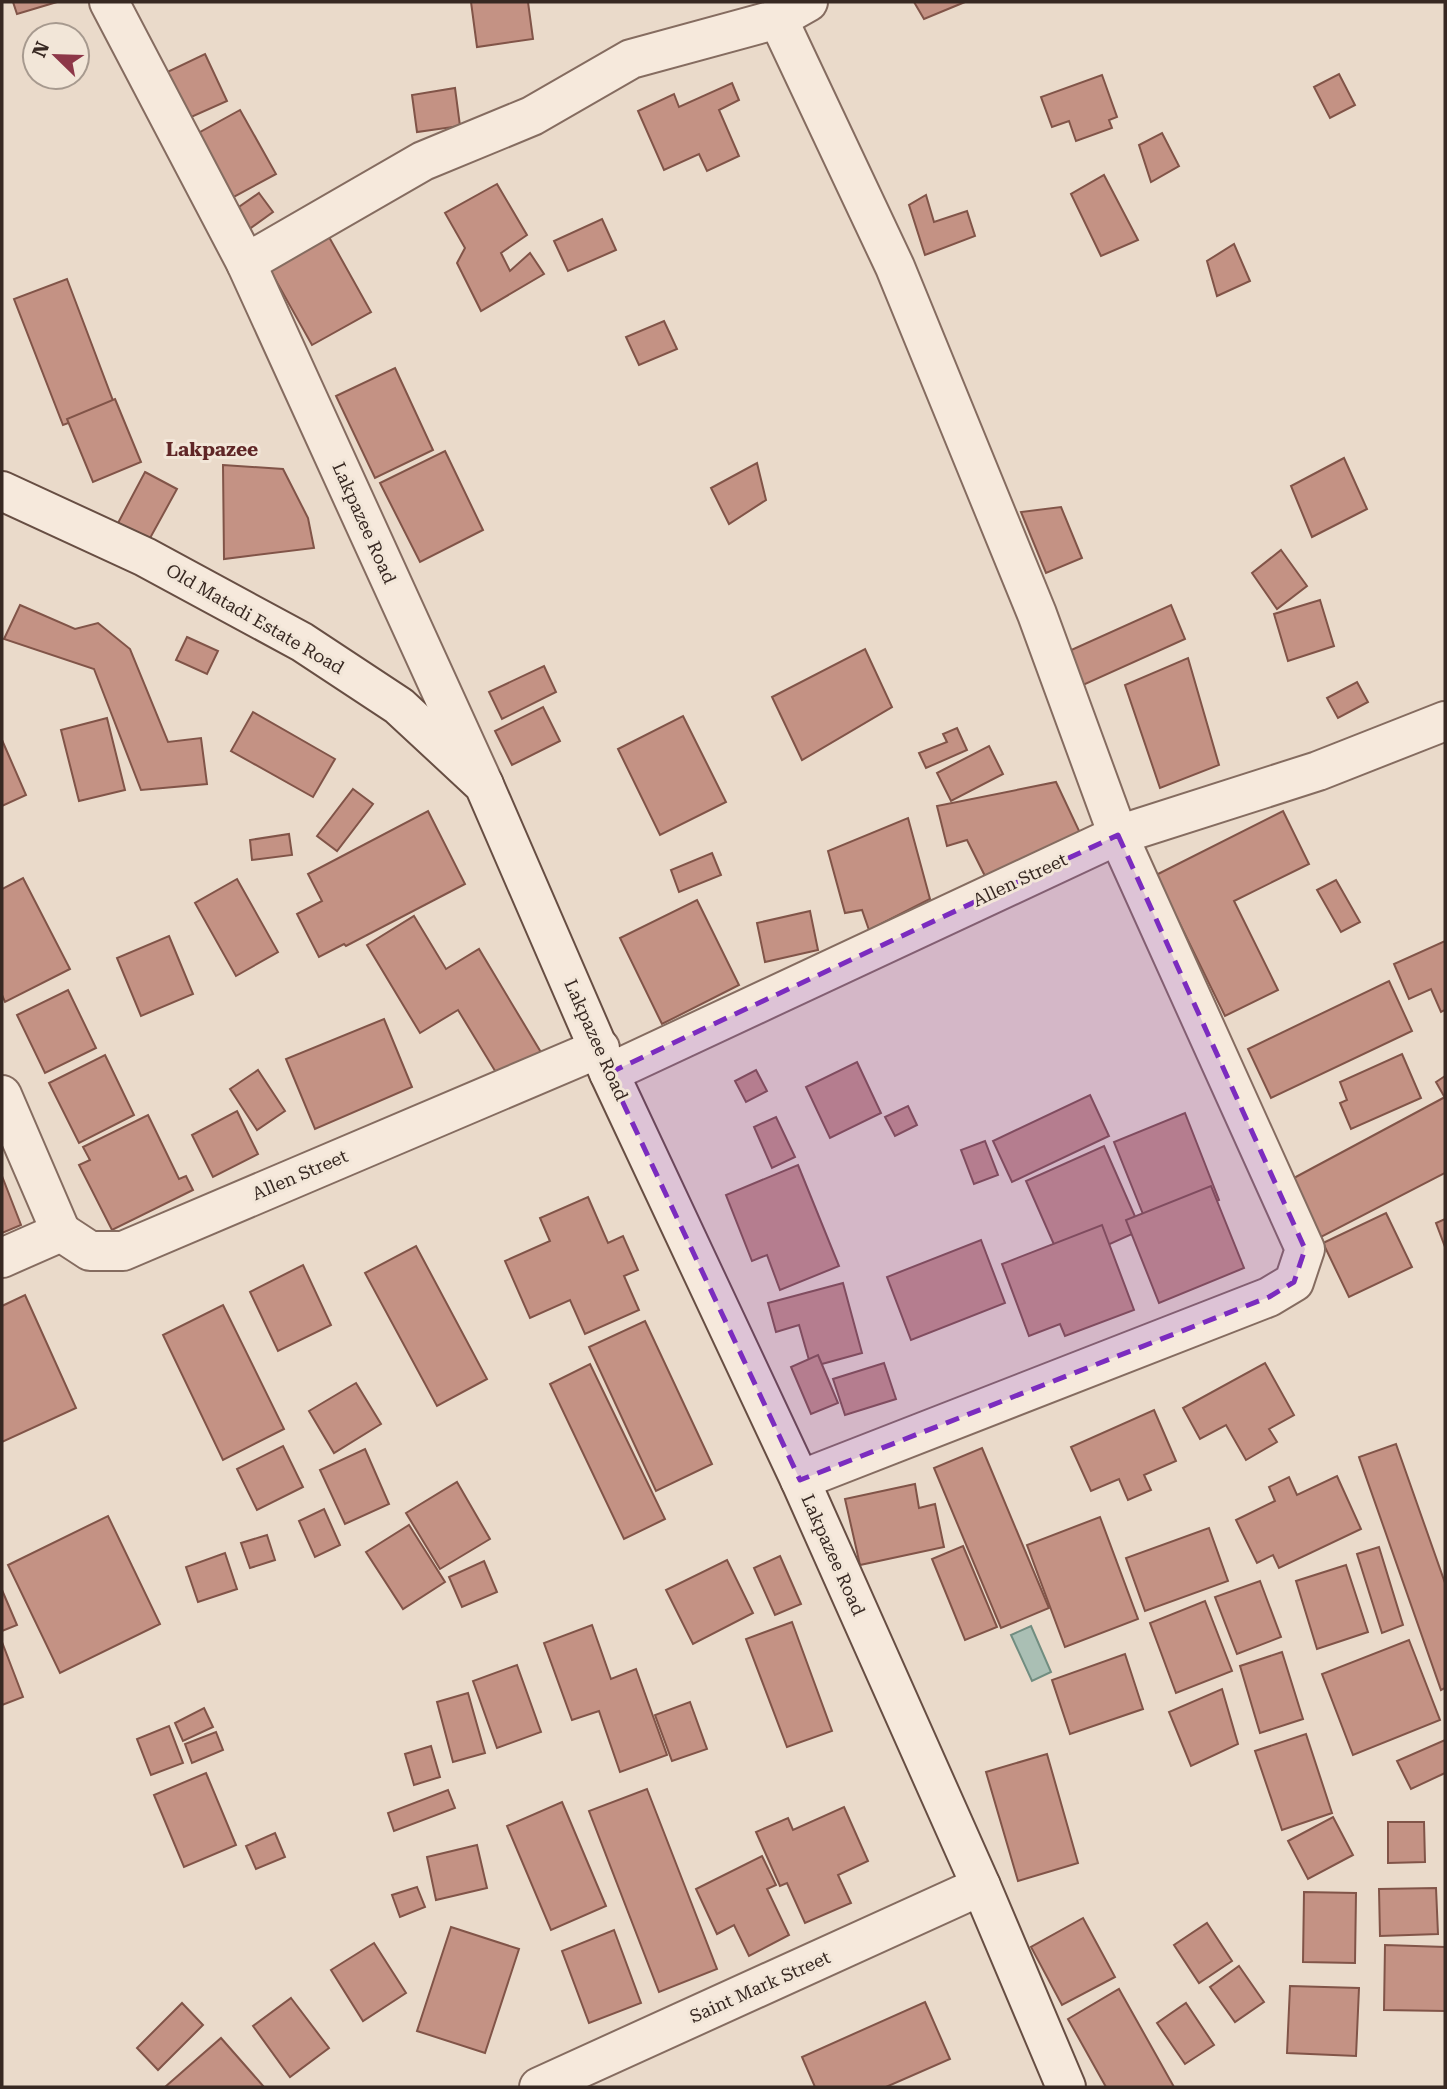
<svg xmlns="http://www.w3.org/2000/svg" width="1447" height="2089" font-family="'Roboto Serif',serif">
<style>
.water{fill:#aabfb4;stroke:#718d80;stroke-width:2}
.building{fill:#c49284;stroke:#815448;stroke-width:2}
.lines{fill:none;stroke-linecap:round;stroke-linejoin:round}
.street-casing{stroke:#856c60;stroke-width:42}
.secondary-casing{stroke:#674e43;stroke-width:42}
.street{stroke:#f6e9dc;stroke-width:38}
.secondary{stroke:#f6e9dc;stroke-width:38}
.marked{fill:#7b2cbf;fill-opacity:0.2;stroke:#7b2cbf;stroke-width:5;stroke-dasharray:14 9;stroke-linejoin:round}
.labels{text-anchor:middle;stroke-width:6;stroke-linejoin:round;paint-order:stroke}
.street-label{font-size:18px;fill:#372822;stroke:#f2e6d8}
.neighbourhood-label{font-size:19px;font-weight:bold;fill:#5f2626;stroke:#f2e6d8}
</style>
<rect width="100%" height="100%" fill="#eadaca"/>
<polygon class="water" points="1031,1626 1051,1672 1032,1681 1011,1635"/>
<g class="building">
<polygon points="13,2 57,2 17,14"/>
<polygon points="471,2 528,2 533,39 477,47"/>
<polygon points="914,2 965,2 924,19"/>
<polygon points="205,54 227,101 180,122 159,76"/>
<polygon points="1339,74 1355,105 1330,118 1314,87"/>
<polygon points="1102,75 1117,117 1109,120 1112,128 1076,141 1069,121 1052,127 1041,97"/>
<polygon points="732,83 739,100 719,110 739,156 707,171 699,154 664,170 638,111 674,94 679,107"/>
<polygon points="455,88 460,126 417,132 412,95"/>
<polygon points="240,110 276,174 219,205 184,141"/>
<polygon points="1162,133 1179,166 1151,182 1139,145"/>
<polygon points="1104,175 1138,240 1101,256 1071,194"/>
<polygon points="497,184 527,235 501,253 510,271 530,253 544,274 481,311 457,263 465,248 445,213"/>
<polygon points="259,193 273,212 237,238 223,218"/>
<polygon points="926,195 934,222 967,211 975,236 925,255 909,205"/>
<polygon points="602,219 616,250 568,271 554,241"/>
<polygon points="329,237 371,312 312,345 270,270"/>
<polygon points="1234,244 1250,281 1217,296 1207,261"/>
<polygon points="67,279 115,406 63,425 14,299"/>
<polygon points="664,321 677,349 639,365 626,337"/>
<polygon points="395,368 433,450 375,478 336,396"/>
<polygon points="115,399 141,462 93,482 67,419"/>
<polygon points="445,451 483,530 420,562 380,483"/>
<polygon points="1344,458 1367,509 1312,537 1291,486"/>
<polygon points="757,463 766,500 729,524 711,488"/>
<polygon points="223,465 283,469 308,518 314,548 224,559"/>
<polygon points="145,472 177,489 149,540 118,523"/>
<polygon points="1061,507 1082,558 1046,573 1021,512"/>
<polygon points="1281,550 1307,586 1277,609 1252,573"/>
<polygon points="1320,600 1334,646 1288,661 1274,614"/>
<polygon points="20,605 75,629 98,623 130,649 168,742 201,738 207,784 141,790 94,669 4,639"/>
<polygon points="1171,605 1185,639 1083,685 1069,651"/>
<polygon points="187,637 218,651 207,674 176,660"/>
<polygon points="865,649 892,707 802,760 772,697"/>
<polygon points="1188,658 1219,765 1160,788 1125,685"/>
<polygon points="544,666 556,692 502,719 489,692"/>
<polygon points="1357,682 1368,702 1338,718 1327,698"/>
<polygon points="543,707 560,741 512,765 495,731"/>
<polygon points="253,712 335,759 313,797 231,751"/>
<polygon points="683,716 726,802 660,835 618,749"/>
<polygon points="107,718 125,790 79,801 61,730"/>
<polygon points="957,728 967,750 926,768 919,753 947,742 943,734"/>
<polygon points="2,740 26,795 2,806"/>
<polygon points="989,746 1003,774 951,801 937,773"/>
<polygon points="1056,782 1081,835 990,886 967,840 947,846 937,806"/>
<polygon points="353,789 373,804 337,851 317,836"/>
<polygon points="428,811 465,884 346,946 344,944 319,957 297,914 322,901 308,874"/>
<polygon points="1283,811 1309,864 1234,901 1278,990 1225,1016 1156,875"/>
<polygon points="908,818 930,899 869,930 862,910 845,913 828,851"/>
<polygon points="289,834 292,855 252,860 250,840"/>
<polygon points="712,853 721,875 679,892 671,870"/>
<polygon points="23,878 70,969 5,1002 2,995 2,889"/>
<polygon points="237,879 278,952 236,976 195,903"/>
<polygon points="1336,880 1360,922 1341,932 1317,890"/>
<polygon points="697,900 739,985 662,1024 620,938"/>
<polygon points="810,911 818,950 765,962 757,923"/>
<polygon points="414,916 446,969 479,949 545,1059 503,1084 458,1010 420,1033 367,945"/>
<polygon points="169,936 193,994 141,1016 117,958"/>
<polygon points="1445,941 1445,1010 1441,1012 1431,989 1409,999 1394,964"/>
<polygon points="1389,981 1412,1031 1271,1098 1248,1049"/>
<polygon points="68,990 96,1048 45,1073 17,1015"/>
<polygon points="384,1019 412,1087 315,1129 286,1059"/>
<polygon points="1402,1054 1421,1098 1351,1129 1340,1103 1347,1100 1340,1082"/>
<polygon points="105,1055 134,1115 79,1143 49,1083"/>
<polygon points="857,1062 881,1113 830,1138 806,1087"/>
<polygon points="258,1070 285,1111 257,1130 230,1089"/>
<polygon points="756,1070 767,1091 746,1102 735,1081"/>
<polygon points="1445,1076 1445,1098 1436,1082"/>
<polygon points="1090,1095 1109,1136 1012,1182 993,1141"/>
<polygon points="1445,1097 1445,1173 1321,1237 1292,1179"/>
<polygon points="908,1106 917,1125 895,1136 885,1117"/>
<polygon points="237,1111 258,1154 213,1177 192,1135"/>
<polygon points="1185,1113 1219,1200 1149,1229 1114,1142"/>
<polygon points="148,1115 179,1179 186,1176 193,1190 112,1230 79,1165 90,1160 83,1147"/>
<polygon points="776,1117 795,1157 772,1168 754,1127"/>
<polygon points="985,1141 998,1175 974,1184 961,1150"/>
<polygon points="1104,1146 1141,1230 1063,1265 1026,1181"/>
<polygon points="798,1165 839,1266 780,1290 767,1255 752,1261 726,1195"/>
<polygon points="2,1176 21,1225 2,1233"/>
<polygon points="1211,1186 1244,1268 1159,1303 1126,1220"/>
<polygon points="588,1197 608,1243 623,1236 638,1270 624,1276 639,1310 585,1334 570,1300 530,1318 505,1261 550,1241 540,1218"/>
<polygon points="1386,1213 1412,1267 1349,1297 1323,1243"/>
<polygon points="1445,1219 1445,1247 1436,1223"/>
<polygon points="1102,1225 1134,1310 1065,1336 1060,1324 1029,1336 1002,1264"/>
<polygon points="981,1240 1005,1303 911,1340 887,1277"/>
<polygon points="416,1246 487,1379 437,1406 365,1273"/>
<polygon points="303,1265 331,1325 278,1351 250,1292"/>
<polygon points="843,1283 862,1353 811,1367 799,1325 776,1332 768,1303"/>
<polygon points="25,1295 76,1408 2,1442 2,1306"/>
<polygon points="223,1305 284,1429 223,1460 163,1335"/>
<polygon points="645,1321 712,1464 656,1491 589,1347"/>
<polygon points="818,1355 838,1403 811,1414 791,1367"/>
<polygon points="884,1363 896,1399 845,1415 833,1379"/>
<polygon points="1265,1363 1294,1415 1269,1429 1277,1442 1246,1460 1226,1425 1200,1439 1183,1408"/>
<polygon points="590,1364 665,1519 624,1539 550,1384"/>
<polygon points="356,1383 381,1424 334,1453 309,1411"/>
<polygon points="1154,1410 1176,1461 1144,1475 1151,1490 1128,1500 1119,1479 1091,1491 1071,1447"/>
<polygon points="1396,1444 1445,1583 1445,1688 1441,1690 1359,1457"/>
<polygon points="283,1446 303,1487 257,1510 237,1469"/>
<polygon points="982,1448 1049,1608 1001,1628 934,1468"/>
<polygon points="365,1449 389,1504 345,1524 320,1470"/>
<polygon points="1337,1476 1361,1529 1279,1568 1273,1555 1257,1563 1236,1520 1275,1501 1269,1487 1289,1477 1297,1495"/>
<polygon points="457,1482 490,1539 440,1569 406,1513"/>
<polygon points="915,1484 919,1508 935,1504 944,1547 860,1565 845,1499"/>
<polygon points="324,1509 340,1545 315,1557 299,1521"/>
<polygon points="108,1516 160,1624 60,1673 8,1565"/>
<polygon points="1100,1517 1138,1619 1065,1647 1027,1545"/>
<polygon points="409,1525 445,1582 403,1609 366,1552"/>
<polygon points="1209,1528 1228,1581 1145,1611 1126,1558"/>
<polygon points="267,1535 275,1560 250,1568 241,1543"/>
<polygon points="963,1546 997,1627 965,1640 932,1559"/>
<polygon points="1379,1547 1403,1625 1382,1633 1357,1554"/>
<polygon points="225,1553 237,1589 198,1602 186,1567"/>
<polygon points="780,1556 801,1604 775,1615 754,1568"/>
<polygon points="727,1560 753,1613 693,1644 666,1590"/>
<polygon points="484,1561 497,1592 462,1607 449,1577"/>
<polygon points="1346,1565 1368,1632 1317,1649 1296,1581"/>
<polygon points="1260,1581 1281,1637 1237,1654 1215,1597"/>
<polygon points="2,1590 17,1625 2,1631"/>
<polygon points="1205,1601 1232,1671 1176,1693 1150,1623"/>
<polygon points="792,1622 832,1731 787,1747 746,1639"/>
<polygon points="592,1625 611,1679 636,1669 667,1755 620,1772 599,1711 572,1720 544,1643"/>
<polygon points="1409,1640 1440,1720 1353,1755 1322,1674"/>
<polygon points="2,1642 23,1697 2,1705"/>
<polygon points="1282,1652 1303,1719 1260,1733 1240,1666"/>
<polygon points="1125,1654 1143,1709 1070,1734 1052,1680"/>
<polygon points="517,1665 541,1732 497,1748 473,1681"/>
<polygon points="1222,1689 1238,1744 1191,1766 1169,1712"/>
<polygon points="468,1693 485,1753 453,1762 437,1702"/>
<polygon points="690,1702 707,1749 672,1761 655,1715"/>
<polygon points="204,1708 213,1727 183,1741 175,1723"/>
<polygon points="169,1726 183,1763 151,1775 137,1739"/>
<polygon points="216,1732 223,1750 192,1763 185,1744"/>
<polygon points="1306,1734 1332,1813 1282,1830 1255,1751"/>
<polygon points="1445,1740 1445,1773 1411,1789 1397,1761"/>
<polygon points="431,1746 440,1777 414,1785 405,1754"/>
<polygon points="1047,1754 1078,1863 1018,1881 986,1772"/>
<polygon points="206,1773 236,1845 184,1867 154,1795"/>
<polygon points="647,1789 717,1969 659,1992 589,1811"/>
<polygon points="448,1790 455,1808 394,1831 388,1813"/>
<polygon points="562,1802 606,1906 551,1930 507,1826"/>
<polygon points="844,1807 868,1861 838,1875 851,1903 805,1923 787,1883 780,1886 756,1832 788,1818 793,1830"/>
<polygon points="1333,1817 1353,1855 1308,1879 1288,1841"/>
<polygon points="1388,1822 1424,1822 1425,1862 1388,1863"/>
<polygon points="275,1833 285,1857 256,1869 246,1846"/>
<polygon points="477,1845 487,1888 436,1900 427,1857"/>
<polygon points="762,1856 776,1885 767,1889 789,1935 749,1956 734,1925 717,1934 696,1889"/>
<polygon points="417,1887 425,1907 400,1917 392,1895"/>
<polygon points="1436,1888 1438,1934 1380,1936 1379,1889"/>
<polygon points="1304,1892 1356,1893 1355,1963 1303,1962"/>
<polygon points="1083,1918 1115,1977 1062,2005 1031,1947"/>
<polygon points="1207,1923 1232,1961 1199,1983 1174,1945"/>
<polygon points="451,1927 519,1949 485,2053 417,2031"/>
<polygon points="614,1930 641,2003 589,2023 562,1951"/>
<polygon points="374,1943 406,1993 363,2021 331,1970"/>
<polygon points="1385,1945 1445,1947 1445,2011 1384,2010"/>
<polygon points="1239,1966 1264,2002 1235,2022 1210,1987"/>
<polygon points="1290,1986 1359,1988 1356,2056 1287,2053"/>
<polygon points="1119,1989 1174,2087 1106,2087 1068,2019"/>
<polygon points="291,1998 329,2048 290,2077 253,2026"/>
<polygon points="925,2002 950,2059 886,2087 815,2087 802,2057"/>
<polygon points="182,2003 203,2025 158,2070 137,2048"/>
<polygon points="1186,2003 1214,2045 1185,2064 1157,2023"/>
<polygon points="221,2038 264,2087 165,2087"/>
</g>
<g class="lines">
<g class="street-casing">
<g id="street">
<polyline points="109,2 246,263 484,785"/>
<polyline points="778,19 895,267 1037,614 1118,835 1305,1249 1294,1282 1269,1297 800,1480"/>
<polyline points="246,263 423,161 532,116 631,59 778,19 808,2"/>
<polyline points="609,1073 1118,835 1318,771 1445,721"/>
<polyline points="2,1095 61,1232"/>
<polyline points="2,1258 61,1232 90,1251 123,1251 600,1048"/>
<polyline points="539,2087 981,1886"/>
</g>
</g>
<g class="secondary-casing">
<polyline id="secondary" points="2,491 145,557 302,642 399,706 484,785 609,1073 800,1480 981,1886 1066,2087"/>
</g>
<use href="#street" class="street"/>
<use href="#secondary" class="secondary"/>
</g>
<path class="marked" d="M1118 835 1305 1249 1294 1282 1269 1297 800 1480 609 1073Z"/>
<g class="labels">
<g class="street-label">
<text transform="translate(364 523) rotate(66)" y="6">Lakpazee Road</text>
<text transform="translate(255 619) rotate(30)" y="6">Old Matadi Estate Road</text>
<text transform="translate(1020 880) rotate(-25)" y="6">Allen Street</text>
<text transform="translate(596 1040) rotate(66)" y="6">Lakpazee Road</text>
<text transform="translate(300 1175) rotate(-23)" y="6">Allen Street</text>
<text transform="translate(833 1555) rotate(66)" y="6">Lakpazee Road</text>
<text transform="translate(760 1987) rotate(-24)" y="6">Saint Mark Street</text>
</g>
<g class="neighbourhood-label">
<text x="212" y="456">Lakpazee</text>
</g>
</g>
<rect width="1447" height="2089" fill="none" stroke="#372822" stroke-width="7"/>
<g transform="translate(56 56) rotate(293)"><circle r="33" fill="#f2e6d8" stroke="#a79a8f" stroke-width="2"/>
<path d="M0-5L12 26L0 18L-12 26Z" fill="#8d3748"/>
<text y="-10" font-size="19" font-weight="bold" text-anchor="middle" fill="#372822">N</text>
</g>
</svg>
